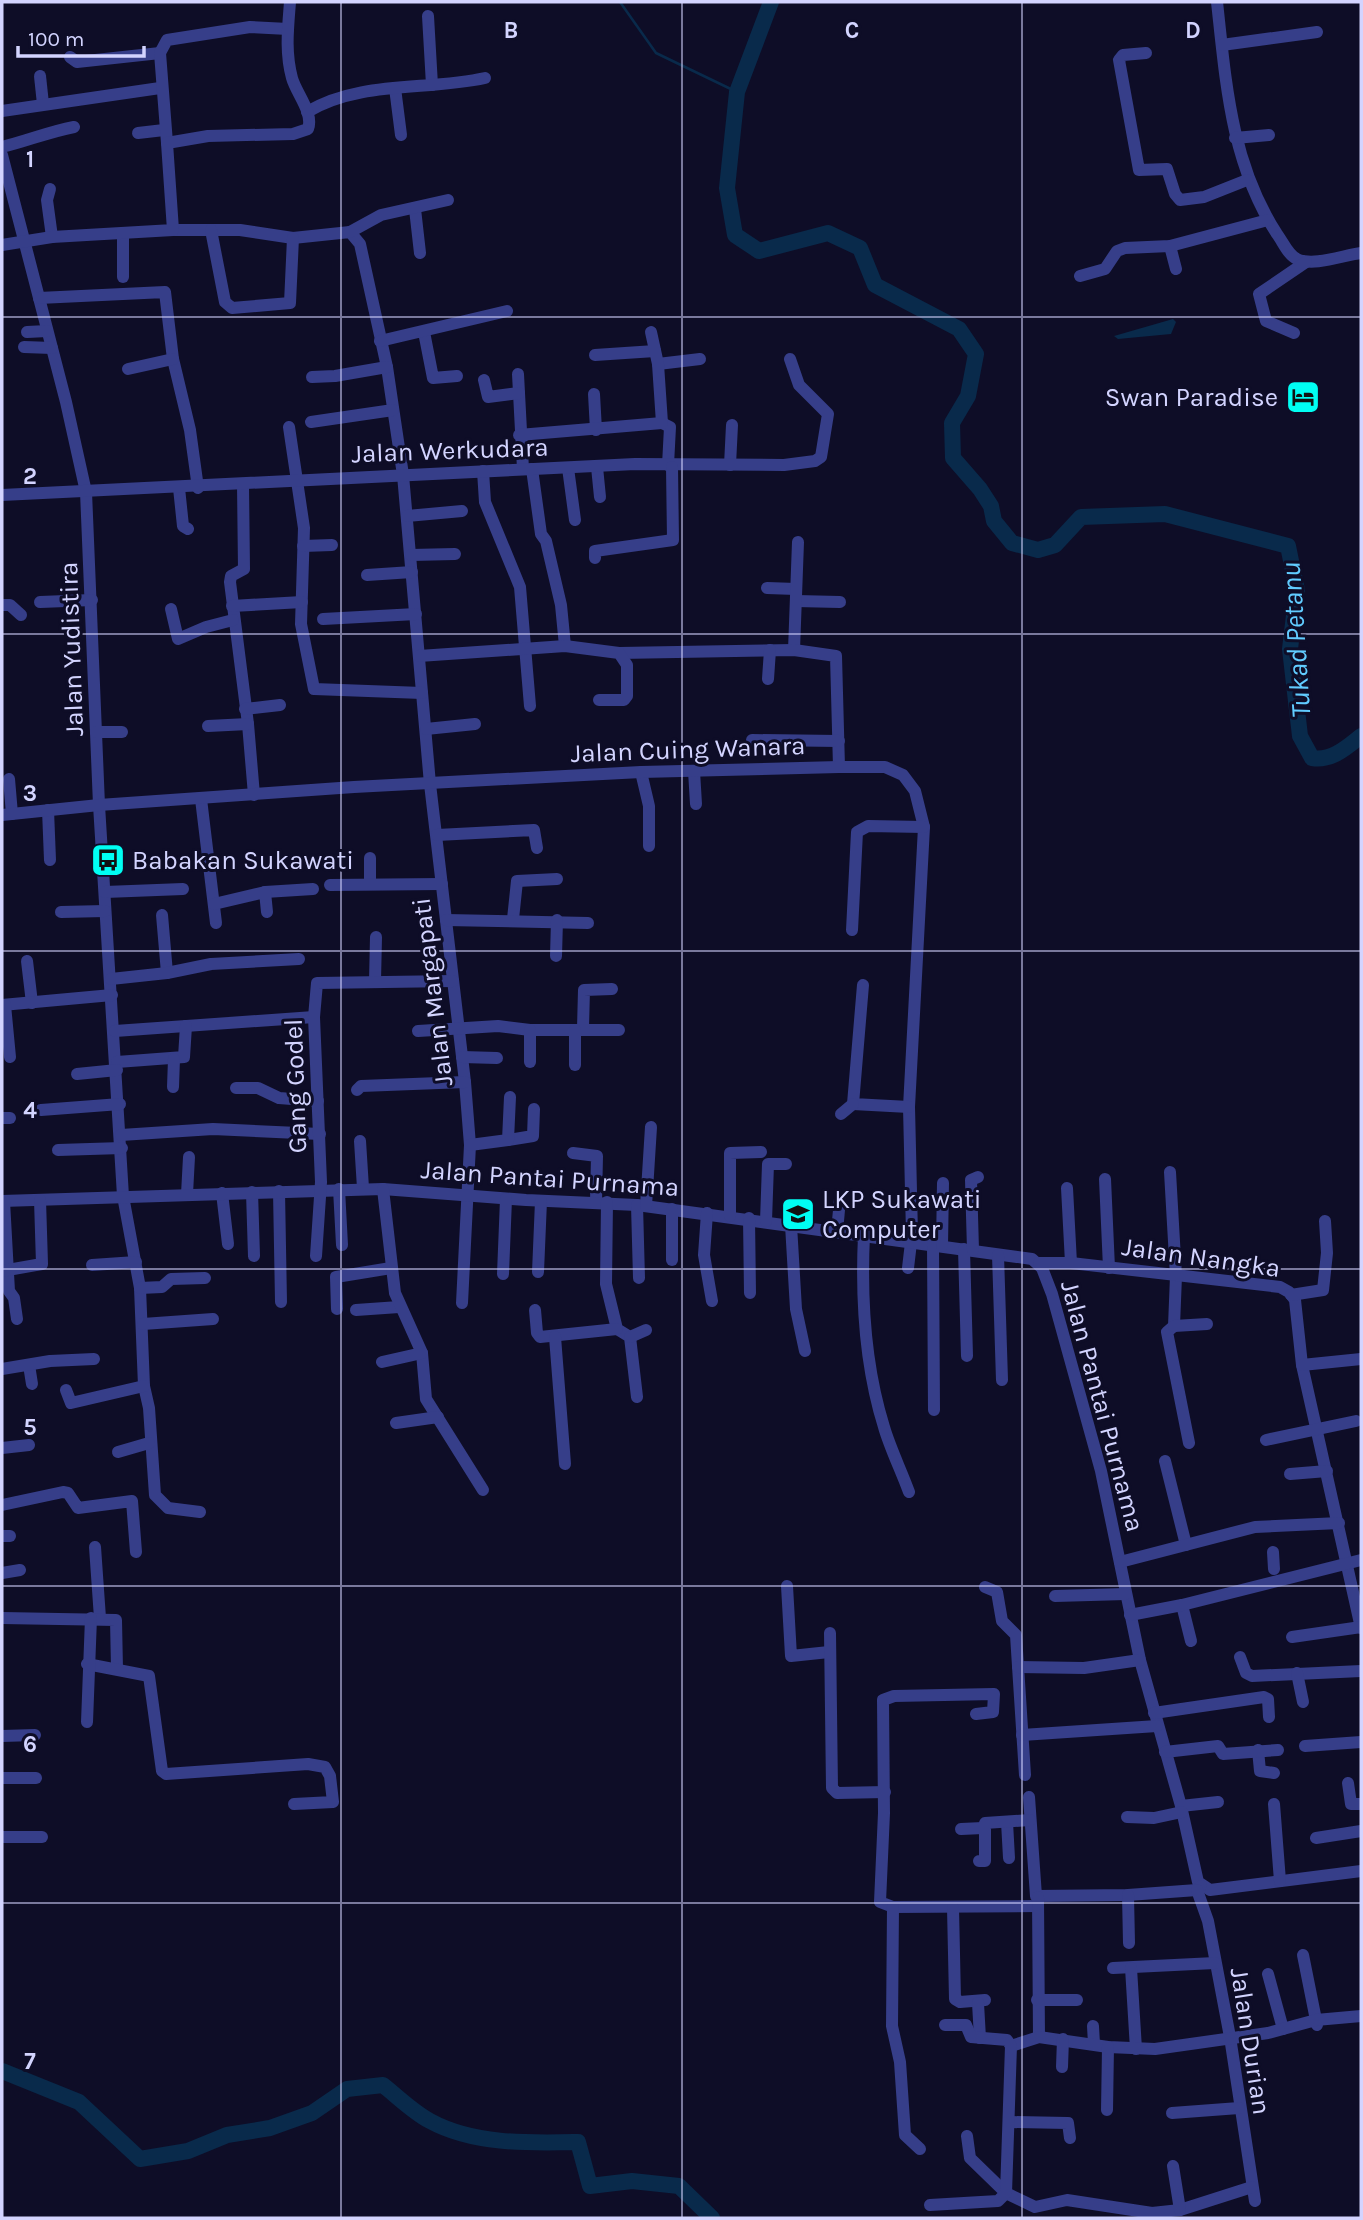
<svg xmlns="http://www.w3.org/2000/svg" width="1363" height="2220" font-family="Karla,sans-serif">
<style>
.water{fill:#092a4b}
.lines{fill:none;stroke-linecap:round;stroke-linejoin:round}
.stream{stroke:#092a4b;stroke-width:2.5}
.river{stroke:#092a4b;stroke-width:16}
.minor{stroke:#363e89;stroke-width:12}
.grid{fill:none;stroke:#d3d4ff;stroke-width:2;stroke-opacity:0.55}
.labels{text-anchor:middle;stroke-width:6;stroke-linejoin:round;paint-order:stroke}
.poi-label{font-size:26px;fill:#d3d4ff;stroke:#0e0d27;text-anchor:start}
.street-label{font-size:26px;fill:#d3d4ff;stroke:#0e0d27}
.water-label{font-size:28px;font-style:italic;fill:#61ccff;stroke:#0e0d27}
.grid-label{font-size:23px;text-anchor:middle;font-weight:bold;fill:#d3d4ff;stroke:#0e0d27;stroke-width:6;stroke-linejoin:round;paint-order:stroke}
</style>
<rect width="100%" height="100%" fill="#0e0d27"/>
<polygon class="water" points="1173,319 1176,322 1171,334 1118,339 1114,336"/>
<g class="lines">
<polyline class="stream" points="620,2 656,53 737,92"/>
<g class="river">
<path d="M771 2 737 92 727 188 735 235 759 251 828 233 860 248 875 285 959 329 976 354 968 396 952 423 953 458 980 489 991 506 994 521 1012 543 1038 550 1055 545 1081 517 1165 514 1288 546 1297 590 1290 649 1300 736 1312 758C1332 761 1346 748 1361 736"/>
<path d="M2 2071 79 2102 140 2159 188 2151 227 2135 270 2128 312 2113 347 2089 383 2085C398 2097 413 2112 430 2121 474 2145 530 2143 578 2142L590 2186 632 2181 679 2186 712 2218"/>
</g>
<g class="minor">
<path d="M1217 2C1226 84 1231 163 1277 234 1283 242 1288 255 1297 259 1313 267 1344 255 1361 253"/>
<polyline points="428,16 432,85"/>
<polyline points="1222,45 1317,32"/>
<polyline points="1146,53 1123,55 1119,60 1139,170 1167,169 1175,194 1180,200 1204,197 1247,180"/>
<polyline points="70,57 77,62 160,53"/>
<polyline points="40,76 43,104"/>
<polyline points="395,88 401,135"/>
<polyline points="2,111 160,88"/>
<path d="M307 112C360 80 427 91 485 78"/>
<polyline points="138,133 164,130"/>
<polyline points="1235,138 1269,135"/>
<polyline points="167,143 160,53 167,40 250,27 288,29"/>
<path d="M2 147C27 141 48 132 74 127"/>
<polyline points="2,155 66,402 86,492 99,805 123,1196 140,1288 144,1386 149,1408 155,1495 168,1508 200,1512"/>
<polyline points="50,189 47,200 52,237"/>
<polyline points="415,209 420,253"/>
<polyline points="173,230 240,230 293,238 350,232 360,244 387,367 403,475 430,784 465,1082 470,1145 462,1303"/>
<polyline points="211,230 225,302 232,308 290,303 293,238"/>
<polyline points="350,232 381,215 448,200"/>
<polyline points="123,233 123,277"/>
<path d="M2 245 52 237 173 230 167 143 208 136 293 134 308 129C314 113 296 93 292 78 285 52 288 28 290 2"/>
<polyline points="1170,246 1176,269"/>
<polyline points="1080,276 1105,269 1117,251 1125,248 1170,246 1268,220"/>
<polyline points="39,298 165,292 173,359 190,430 198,488"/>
<polyline points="27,332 47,331"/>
<polyline points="424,332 433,378 457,376"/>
<polyline points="1294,333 1266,321 1259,294 1306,262"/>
<polyline points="380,341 507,311"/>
<polyline points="24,347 52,348"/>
<polyline points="595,355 655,351"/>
<polyline points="658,364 700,359"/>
<polyline points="128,369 173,359"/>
<polyline points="518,374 523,469"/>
<polyline points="312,377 335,376 387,367"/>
<polyline points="484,380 488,397 519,393"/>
<polyline points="594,394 596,430"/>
<polyline points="311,422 393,410"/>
<polyline points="662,423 670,427 668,465"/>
<polyline points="289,427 304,528 301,624 314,689 422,693"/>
<polyline points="519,435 662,423 658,364 651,332"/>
<polyline points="730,465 732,425"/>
<polyline points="597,467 600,497"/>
<polyline points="568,468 575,520"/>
<polyline points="532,469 541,534 546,541 561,605 565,646"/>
<polyline points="483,471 485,502 520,587 530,706"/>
<polyline points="243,485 244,569 231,576 230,582 248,724 254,795"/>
<polyline points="179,488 183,526 188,529"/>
<polyline points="2,495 635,464 784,465 815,461 821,457 828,414 799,385 790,359"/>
<polyline points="407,516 462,511"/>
<polyline points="303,546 332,545"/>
<polyline points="411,555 455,554"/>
<polyline points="595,558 595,551 673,540 672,467"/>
<polyline points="367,575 412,572"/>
<polyline points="767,588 796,589"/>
<polyline points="796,601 840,602"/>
<polyline points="40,602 92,600"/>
<polyline points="2,605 10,605 21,615"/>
<polyline points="232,606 302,602"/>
<polyline points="171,609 178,639 206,627 233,620"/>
<polyline points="323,619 416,614"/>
<polyline points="794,650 798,542"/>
<polyline points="619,653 794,650 836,656 839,767"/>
<polyline points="419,656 565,646 619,653 627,665 627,696 624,700 599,700"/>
<polyline points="768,679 770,650"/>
<polyline points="245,709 280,705"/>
<polyline points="208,726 248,724"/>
<polyline points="426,729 475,724"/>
<polyline points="96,732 122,732"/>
<polyline points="752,740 839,741"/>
<polyline points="694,771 696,804"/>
<polyline points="641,772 649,806 649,846"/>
<polyline points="9,779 12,814"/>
<polyline points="201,799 216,923"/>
<polyline points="48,810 50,860"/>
<polyline points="2,815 99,805 354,787 641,772 839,767 885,767 903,775 915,791 924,827 909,1107 912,1234 908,1268"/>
<polyline points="437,835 534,830 537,848"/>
<polyline points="370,884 370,858"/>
<polyline points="330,885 442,884"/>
<polyline points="105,892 183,889"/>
<polyline points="265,892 313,889"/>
<polyline points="214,904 265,892 267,912"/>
<polyline points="61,912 105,911"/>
<polyline points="162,915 167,973"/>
<polyline points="513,919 517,881 557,879"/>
<polyline points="446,920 588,923"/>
<polyline points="852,930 857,832 868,826 924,827"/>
<polyline points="556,956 557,920"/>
<polyline points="27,961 32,1003"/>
<polyline points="111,979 167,973 211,964 299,959"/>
<polyline points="375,981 376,937"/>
<polyline points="863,985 853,1104 909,1107"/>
<polyline points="2,1005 112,995"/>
<polyline points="5,1005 10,1057"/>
<polyline points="583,1028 584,990 612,989"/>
<polyline points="115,1031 314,1017"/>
<polyline points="418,1031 498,1026 530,1030 619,1030"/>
<polyline points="462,1057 497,1058"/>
<polyline points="117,1062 184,1057 186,1026"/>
<polyline points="530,1062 530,1030"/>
<polyline points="575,1065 575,1030"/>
<polyline points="77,1074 117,1070"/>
<polyline points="173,1087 174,1059"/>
<polyline points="236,1088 258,1088 279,1098 318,1101"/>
<polyline points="357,1090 361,1086 465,1082"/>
<polyline points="41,1110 120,1104"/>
<polyline points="841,1114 853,1104"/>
<polyline points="2,1118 10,1118"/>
<polyline points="121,1135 213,1129 320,1134"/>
<polyline points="508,1140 533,1136 534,1109"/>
<polyline points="360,1141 363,1188"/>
<polyline points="470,1145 508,1140 510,1097"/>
<polyline points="58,1150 122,1148"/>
<polyline points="573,1153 597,1156 596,1201"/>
<polyline points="1170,1172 1176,1276 1174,1326 1167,1332 1189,1443"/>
<polyline points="1105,1179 1109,1268"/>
<polyline points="1067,1188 1071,1263"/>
<polyline points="339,1189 342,1245"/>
<polyline points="279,1191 281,1302"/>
<polyline points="252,1192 254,1256"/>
<polyline points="222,1193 228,1244"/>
<polyline points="187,1194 189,1157"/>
<polyline points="2,1201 383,1189 526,1200 637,1205 1032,1259 1042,1268 1052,1294 1101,1471 1140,1660 1181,1806 1198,1882 1210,1890 1361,1871"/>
<polyline points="4,1201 9,1291 14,1298 17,1319"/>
<polyline points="607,1202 606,1284 617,1329 630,1337 637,1397"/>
<polyline points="637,1205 639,1278"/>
<polyline points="646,1206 651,1127"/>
<polyline points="707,1213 704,1255 712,1301"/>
<polyline points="730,1216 730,1153 761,1152"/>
<polyline points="749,1218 750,1293"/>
<polyline points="766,1221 768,1164 786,1164"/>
<polyline points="791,1225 796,1309 805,1351"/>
<polyline points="837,1232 840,1199"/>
<path d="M864 1235C861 1298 865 1366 884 1427 890 1448 901 1470 909 1492"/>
<polyline points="933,1245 934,1410"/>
<polyline points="942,1246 943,1183"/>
<polyline points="964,1249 967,1356"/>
<polyline points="973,1250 971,1180 978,1177"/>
<polyline points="998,1255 1002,1380"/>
<polyline points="316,1256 321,1182 314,1017 317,983 453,981"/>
<polyline points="672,1260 672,1209"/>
<polyline points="1039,1263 1071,1263 1280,1287 1289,1292 1295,1300 1302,1365 1361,1628"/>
<polyline points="92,1265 136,1262"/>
<polyline points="2,1271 42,1264 40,1200"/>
<polyline points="538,1272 541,1201"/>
<polyline points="503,1274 506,1199"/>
<polyline points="140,1288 162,1287 171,1279 205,1278"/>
<polyline points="1291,1295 1323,1290 1327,1253 1325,1221"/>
<polyline points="337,1309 336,1277 391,1268"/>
<polyline points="356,1310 399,1307"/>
<polyline points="535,1310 537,1333 540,1337 617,1329"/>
<polyline points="143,1324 213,1319"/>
<polyline points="1174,1326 1207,1324"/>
<polyline points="555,1337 565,1464"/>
<polyline points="630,1337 646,1330"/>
<polyline points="422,1353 426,1399 483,1490"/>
<polyline points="382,1362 422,1353 395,1293 383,1189"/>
<polyline points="29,1365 32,1384"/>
<polyline points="1302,1365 1361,1359"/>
<polyline points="2,1369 50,1361 94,1359"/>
<polyline points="66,1390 71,1403 144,1386"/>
<polyline points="396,1423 438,1417"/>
<polyline points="1266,1440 1356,1421"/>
<polyline points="2,1448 29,1445"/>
<polyline points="118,1452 149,1443"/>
<polyline points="1165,1461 1186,1545"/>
<polyline points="1290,1474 1327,1471"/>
<polyline points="2,1505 63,1492 68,1493 78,1508 132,1501 136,1552"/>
<polyline points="2,1536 10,1536"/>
<polyline points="95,1547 100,1618"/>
<polyline points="1273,1552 1274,1569"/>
<polyline points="1120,1562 1255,1527 1339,1523"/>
<polyline points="2,1573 20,1570"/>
<polyline points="787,1586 791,1656 829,1652"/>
<polyline points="985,1587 997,1592 1002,1621 1016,1635 1025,1775"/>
<polyline points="1055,1596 1126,1594"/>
<polyline points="1182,1605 1191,1641"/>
<polyline points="1130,1615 1182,1605 1361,1560"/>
<polyline points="2,1618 116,1620 117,1669"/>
<polyline points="830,1633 832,1788 837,1793 885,1792"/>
<polyline points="1292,1637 1361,1627"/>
<polyline points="1240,1657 1246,1673 1252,1676 1361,1671"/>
<polyline points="87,1664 149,1676 162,1771 166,1774 308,1764 325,1767 330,1776 333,1802 294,1804"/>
<polyline points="1018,1667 1084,1668 1140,1660"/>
<polyline points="1297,1673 1303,1702"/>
<polyline points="1154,1713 1264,1697 1268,1699 1269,1717"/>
<polyline points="976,1714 993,1712 994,1694 894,1696 883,1700 884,1813 880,1902 893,1907 1038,1906"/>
<polyline points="87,1722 91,1618"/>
<polyline points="1022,1735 1157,1726"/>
<polyline points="2,1736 35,1735"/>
<polyline points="1305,1746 1361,1742"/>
<polyline points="1258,1750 1260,1771 1274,1773"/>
<polyline points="1165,1752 1218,1746 1223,1754 1278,1750"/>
<polyline points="2,1778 36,1778"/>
<polyline points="1348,1783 1351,1804 1361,1804"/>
<polyline points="1029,1797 1036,1896 1128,1895 1197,1890 1201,1886"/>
<polyline points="1274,1804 1280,1881"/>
<polyline points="1181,1806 1218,1802"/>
<polyline points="1127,1817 1154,1818 1182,1812"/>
<polyline points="1007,1822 1009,1858"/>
<polyline points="961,1829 983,1828"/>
<polyline points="2,1837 42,1837"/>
<polyline points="1316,1838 1361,1831"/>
<polyline points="979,1861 985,1861 985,1823 1030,1820"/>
<polyline points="1197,1890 1208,1921 1230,2037 1255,2201"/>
<polyline points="1128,1895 1129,1943"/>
<polyline points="1038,1897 1039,2037"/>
<polyline points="893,1907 892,2026 900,2062 905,2135 920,2149"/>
<polyline points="953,1908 955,1999 960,2002 985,2000"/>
<polyline points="1303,1955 1317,2025"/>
<polyline points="1113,1968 1215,1963"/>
<polyline points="1131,1968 1136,2049"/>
<polyline points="1268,1974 1283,2029"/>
<polyline points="1037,2000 1077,2000"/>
<polyline points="978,2003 980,2038"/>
<polyline points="1093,2026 1094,2044"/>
<polyline points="1011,2046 1039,2037 1108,2047 1155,2049 1268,2033 1316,2020 1361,2016"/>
<polyline points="1062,2067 1063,2039"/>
<polyline points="1107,2110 1108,2047"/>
<polyline points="1172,2113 1239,2108"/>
<polyline points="1010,2122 1068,2123 1070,2138"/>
<polyline points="967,2136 970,2158 1006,2193 1035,2207 1067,2200 1152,2213 1180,2210 1252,2187"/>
<polyline points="1173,2166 1180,2210"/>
<polyline points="930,2205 998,2201 1006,2193 1011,2046 1007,2040 971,2037 966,2025 945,2025"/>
</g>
</g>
<path class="grid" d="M341 2V2218M682 2V2218M1022 2V2218M2 317H1361M2 634H1361M2 951H1361M2 1269H1361M2 1586H1361M2 1903H1361"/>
<defs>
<g id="hotel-square" transform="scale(1.75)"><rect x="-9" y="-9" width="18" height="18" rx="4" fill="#00fef3" stroke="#0e0d27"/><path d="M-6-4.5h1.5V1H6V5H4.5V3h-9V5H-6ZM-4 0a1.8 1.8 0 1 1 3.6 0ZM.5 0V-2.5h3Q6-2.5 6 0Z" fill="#111"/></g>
<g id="bus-square" transform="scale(1.75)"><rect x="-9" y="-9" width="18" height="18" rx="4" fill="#00fef3" stroke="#0e0d27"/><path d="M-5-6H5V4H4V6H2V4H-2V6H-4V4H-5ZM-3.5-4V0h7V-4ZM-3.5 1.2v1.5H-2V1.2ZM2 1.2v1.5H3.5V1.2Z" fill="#111"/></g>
<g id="school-square" transform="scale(1.75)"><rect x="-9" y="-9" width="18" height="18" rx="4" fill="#00fef3" stroke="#0e0d27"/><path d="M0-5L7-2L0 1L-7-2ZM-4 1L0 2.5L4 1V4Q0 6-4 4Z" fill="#111"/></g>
</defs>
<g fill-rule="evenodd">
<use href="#hotel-square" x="1303" y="397"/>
<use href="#bus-square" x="108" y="860"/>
<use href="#school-square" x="798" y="1214"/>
</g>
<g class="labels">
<g class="poi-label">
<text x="1278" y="406" text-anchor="end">Swan Paradise</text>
<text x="132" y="869">Babakan Sukawati</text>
<text x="822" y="1208">LKP Sukawati<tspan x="822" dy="30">Computer</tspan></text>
</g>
<g class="street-label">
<text transform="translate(450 450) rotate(-2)" y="9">Jalan Werkudara</text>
<text transform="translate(71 649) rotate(-92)" y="9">Jalan Yudistira</text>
<text transform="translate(688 749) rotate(-2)" y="9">Jalan Cuing Wanara</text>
<text transform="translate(432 992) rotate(-97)" y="9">Jalan Margapati</text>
<text transform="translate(295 1086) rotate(-92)" y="9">Gang Godel</text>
<text transform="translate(550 1178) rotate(4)" y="9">Jalan Pantai Purnama</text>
<text transform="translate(1201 1257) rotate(8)" y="9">Jalan Nangka</text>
<text transform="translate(1103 1406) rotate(75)" y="9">Jalan Pantai Purnama</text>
<text transform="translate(1251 2041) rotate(81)" y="9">Jalan Durian</text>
</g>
<g class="water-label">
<text transform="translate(1295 640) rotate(-94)" y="10">Tukad Petanu</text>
</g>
</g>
<g class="grid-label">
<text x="511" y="38">B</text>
<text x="852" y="38">C</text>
<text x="1193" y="38">D</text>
<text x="30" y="167">1</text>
<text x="30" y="484">2</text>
<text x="30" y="801">3</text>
<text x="30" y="1118">4</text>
<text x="30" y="1435">5</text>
<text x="30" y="1752">6</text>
<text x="30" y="2069">7</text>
</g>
<rect width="1363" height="2220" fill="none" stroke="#d3d4ff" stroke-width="7"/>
<path d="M18 46v10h126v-10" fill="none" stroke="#d3d4ff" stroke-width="3.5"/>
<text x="28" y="46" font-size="21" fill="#d3d4ff" stroke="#0e0d27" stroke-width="5" paint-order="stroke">100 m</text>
</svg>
